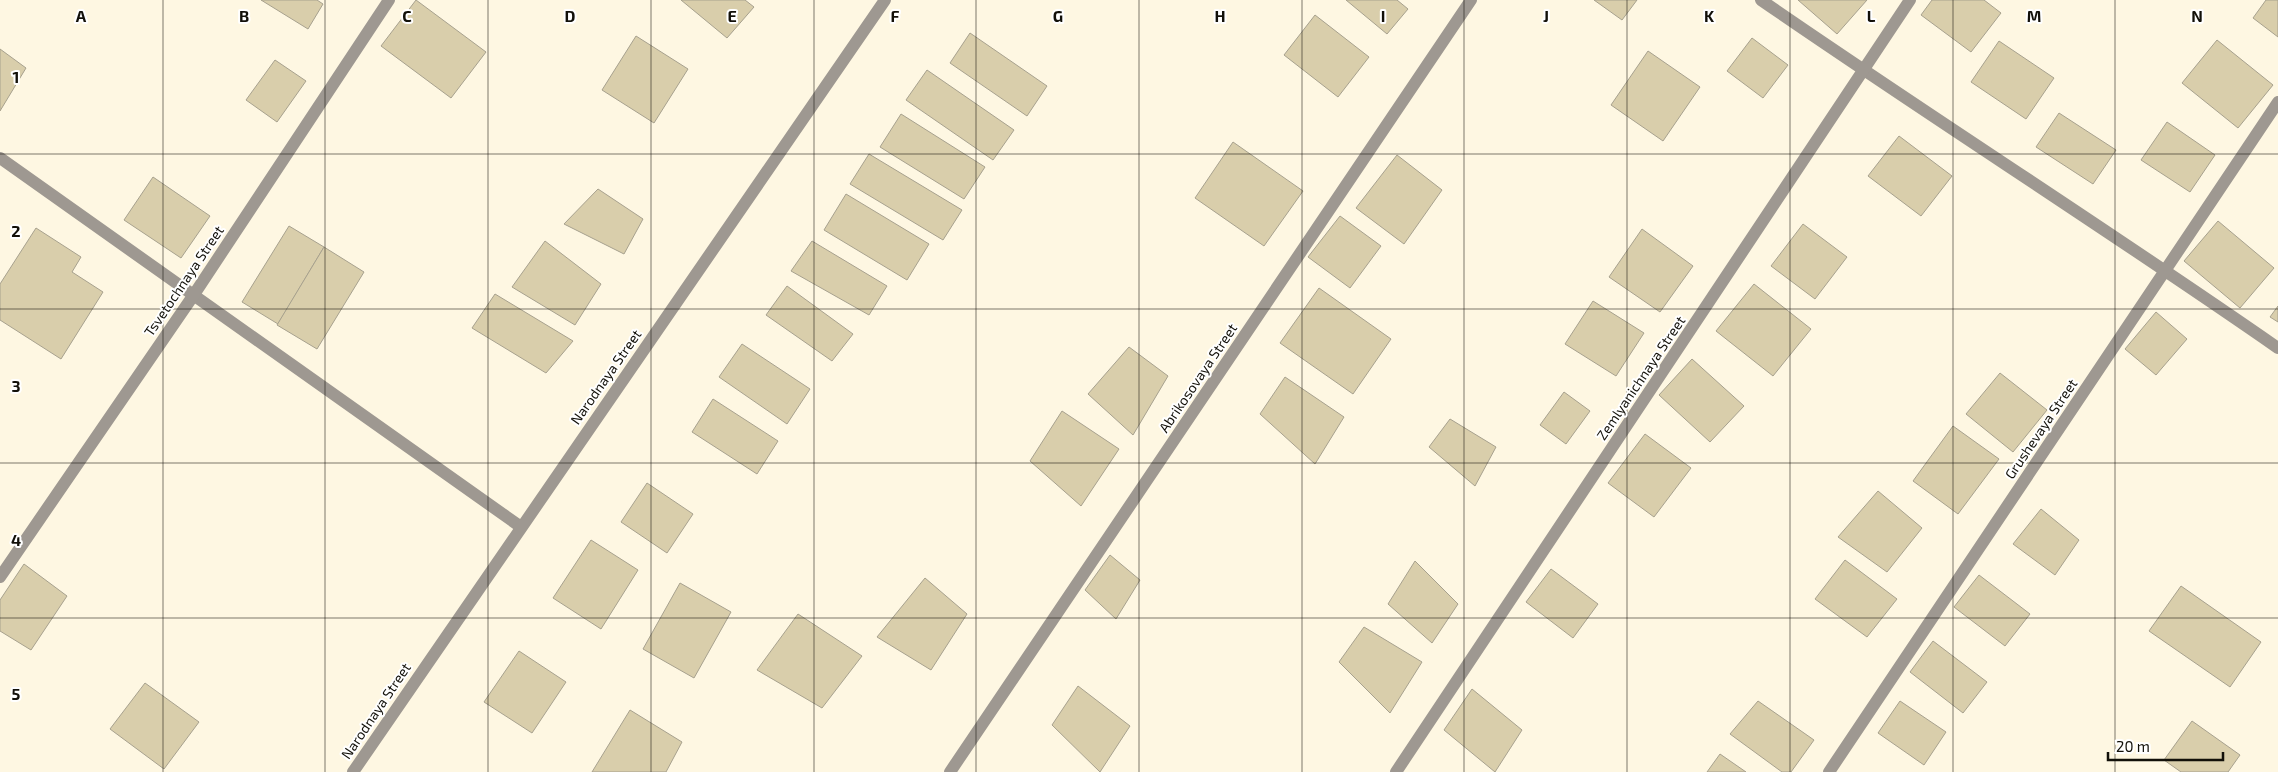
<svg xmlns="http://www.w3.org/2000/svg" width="2278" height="772" font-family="'Exo 2',sans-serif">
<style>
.building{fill:#d9ceab;stroke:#a7a18e}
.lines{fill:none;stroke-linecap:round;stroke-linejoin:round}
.minor{stroke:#9e9891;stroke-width:12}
.grid{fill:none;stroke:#121009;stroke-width:1;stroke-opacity:0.55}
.labels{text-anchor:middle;stroke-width:4;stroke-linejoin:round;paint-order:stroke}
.street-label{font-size:14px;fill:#121009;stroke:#fff}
.grid-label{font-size:16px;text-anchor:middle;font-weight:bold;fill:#121009;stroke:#fff;stroke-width:4;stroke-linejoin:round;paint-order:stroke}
</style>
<rect width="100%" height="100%" fill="#fef7e2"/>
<g class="building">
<polygon points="261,0 317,0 323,4 308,29"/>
<polygon points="416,0 486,52 451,98 381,46"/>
<polygon points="681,0 745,0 754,7 727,38"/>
<polygon points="1346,0 1397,0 1408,9 1387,34"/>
<polygon points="1594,0 1637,0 1622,20"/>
<polygon points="1798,0 1867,0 1837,34"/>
<polygon points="1932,0 1984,0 2001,13 1971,52 1921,15"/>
<polygon points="2266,0 2278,0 2278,37 2253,18"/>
<polygon points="1315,15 1369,57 1338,97 1284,55"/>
<polygon points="970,33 1047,86 1027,116 950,63"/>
<polygon points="636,36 688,69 654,123 602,90"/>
<polygon points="1752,38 1788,65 1763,98 1727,71"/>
<polygon points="2217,40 2273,85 2238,128 2182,83"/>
<polygon points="1999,41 2054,78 2026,119 1971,82"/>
<polygon points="0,49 26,68 0,111"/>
<polygon points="1648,51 1700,87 1663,141 1611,105"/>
<polygon points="275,60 306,81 277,122 246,100"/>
<polygon points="927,70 1014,130 993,160 906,100"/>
<polygon points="2059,113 2116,150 2093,184 2036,147"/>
<polygon points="901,114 985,167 964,199 880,147"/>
<polygon points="2167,122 2215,155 2190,192 2141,160"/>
<polygon points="1899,136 1952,176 1921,216 1868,176"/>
<polygon points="1233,142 1303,191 1264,246 1195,198"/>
<polygon points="869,154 962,210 943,240 850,184"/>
<polygon points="1397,155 1442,190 1404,244 1356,208"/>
<polygon points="153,177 210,216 181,258 124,220"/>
<polygon points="598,189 643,219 624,254 564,224"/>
<polygon points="846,194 929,244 907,280 824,230"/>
<polygon points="1340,216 1381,246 1350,288 1308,257"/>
<polygon points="2218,221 2274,268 2240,308 2184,261"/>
<polygon points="1803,224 1847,257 1815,299 1771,266"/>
<polygon points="289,226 324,247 278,324 242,302"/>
<polygon points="36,228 81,257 72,272 103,292 61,359 0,320 0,284"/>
<polygon points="1642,229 1693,266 1660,312 1609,277"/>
<polygon points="545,241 601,284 575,325 512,287"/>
<polygon points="812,241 887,286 869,315 791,271"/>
<polygon points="324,247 364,272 317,349 277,325"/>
<polygon points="1754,284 1811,329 1773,376 1716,331"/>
<polygon points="787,286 853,334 832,361 766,315"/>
<polygon points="1319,288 1391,339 1353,394 1280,343"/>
<polygon points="495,294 573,341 546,373 472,328"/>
<polygon points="1593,301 1644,333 1616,376 1565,344"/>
<polygon points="2278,306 2278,322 2270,317"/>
<polygon points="2156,312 2187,339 2156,375 2125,349"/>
<polygon points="742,344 810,389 787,424 719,377"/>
<polygon points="1129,347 1168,376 1133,435 1088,394"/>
<polygon points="1692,359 1744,406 1710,442 1659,395"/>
<polygon points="2000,373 2047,410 2013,452 1966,414"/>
<polygon points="1285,377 1344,417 1315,464 1260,414"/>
<polygon points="1564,392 1590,411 1566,444 1540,425"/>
<polygon points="713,399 778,441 757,474 692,432"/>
<polygon points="1062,411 1119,449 1081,506 1030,461"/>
<polygon points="1450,419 1496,447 1475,486 1429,447"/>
<polygon points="1953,426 1999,459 1958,514 1913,481"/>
<polygon points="1645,434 1691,468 1654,517 1608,483"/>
<polygon points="647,483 693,514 667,553 621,522"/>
<polygon points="1878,491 1922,528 1887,572 1838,537"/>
<polygon points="2041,509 2079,540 2055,575 2013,544"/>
<polygon points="591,540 638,570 601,629 553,598"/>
<polygon points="1110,555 1140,580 1116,619 1085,590"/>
<polygon points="1845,560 1897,599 1867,637 1815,599"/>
<polygon points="1415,561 1458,604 1432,643 1388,604"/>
<polygon points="24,564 67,596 31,650 0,631 0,600"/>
<polygon points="1551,569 1598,604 1573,638 1526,602"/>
<polygon points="1979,575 2030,614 2005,646 1954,607"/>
<polygon points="925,578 967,614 931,670 877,637"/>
<polygon points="680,583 731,612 694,678 643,649"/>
<polygon points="2181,586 2261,642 2230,687 2149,631"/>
<polygon points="798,614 862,656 822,708 757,670"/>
<polygon points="1364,627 1422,662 1390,713 1339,662"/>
<polygon points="1933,641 1987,682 1963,713 1910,672"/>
<polygon points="519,651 566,682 532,733 484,702"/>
<polygon points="145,683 199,722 164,769 110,729"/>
<polygon points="1078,686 1130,726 1100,772 1052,725"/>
<polygon points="1472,689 1522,730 1495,772 1444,730"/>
<polygon points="1758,701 1814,740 1791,772 1782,772 1730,734"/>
<polygon points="1900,701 1946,732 1924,765 1878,733"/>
<polygon points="630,710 682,742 666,772 592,772"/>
<polygon points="2192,721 2240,755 2228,772 2181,772 2164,760"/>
<polygon points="1720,754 1746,772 1707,772"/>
</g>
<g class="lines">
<g class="minor">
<path d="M1761 0C1932 118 2107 229 2278 348"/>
<polyline points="0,158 521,527"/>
<polyline points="0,577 193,296 389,0"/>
<polyline points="353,772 885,0"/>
<polyline points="950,772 1471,0"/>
<polyline points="1396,772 1910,0"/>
<polyline points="1829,772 2278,102"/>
</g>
</g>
<path class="grid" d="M163 0V772M325 0V772M488 0V772M651 0V772M814 0V772M976 0V772M1139 0V772M1302 0V772M1464 0V772M1627 0V772M1790 0V772M1953 0V772M2115 0V772M0 154H2278M0 309H2278M0 463H2278M0 618H2278"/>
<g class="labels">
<g class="street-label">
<text transform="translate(184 281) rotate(-56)" y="5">Tsvetochnaya Street</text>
<text transform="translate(606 377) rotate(-55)" y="5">Narodnaya Street</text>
<text transform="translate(1198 378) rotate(-56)" y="5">Abrikosovaya Street</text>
<text transform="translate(1641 378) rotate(-56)" y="5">Zemlyanichnaya Street</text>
<text transform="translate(2041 429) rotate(-56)" y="5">Grushevaya Street</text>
<text transform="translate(376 711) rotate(-56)" y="5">Narodnaya Street</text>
</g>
</g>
<g class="grid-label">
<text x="81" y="22">A</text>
<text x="244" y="22">B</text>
<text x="407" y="22">C</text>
<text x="570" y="22">D</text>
<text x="732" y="22">E</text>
<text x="895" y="22">F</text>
<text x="1058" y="22">G</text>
<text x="1220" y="22">H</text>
<text x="1383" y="22">I</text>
<text x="1546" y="22">J</text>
<text x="1709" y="22">K</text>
<text x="1871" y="22">L</text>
<text x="2034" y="22">M</text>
<text x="2197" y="22">N</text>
<text x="16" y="83">1</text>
<text x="16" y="237">2</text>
<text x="16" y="392">3</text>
<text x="16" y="546">4</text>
<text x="16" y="700">5</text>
</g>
<path d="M2108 752v8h115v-8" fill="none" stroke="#121009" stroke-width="2.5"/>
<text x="2116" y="752" font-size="15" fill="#121009" stroke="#ffffff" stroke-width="4" paint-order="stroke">20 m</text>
</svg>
